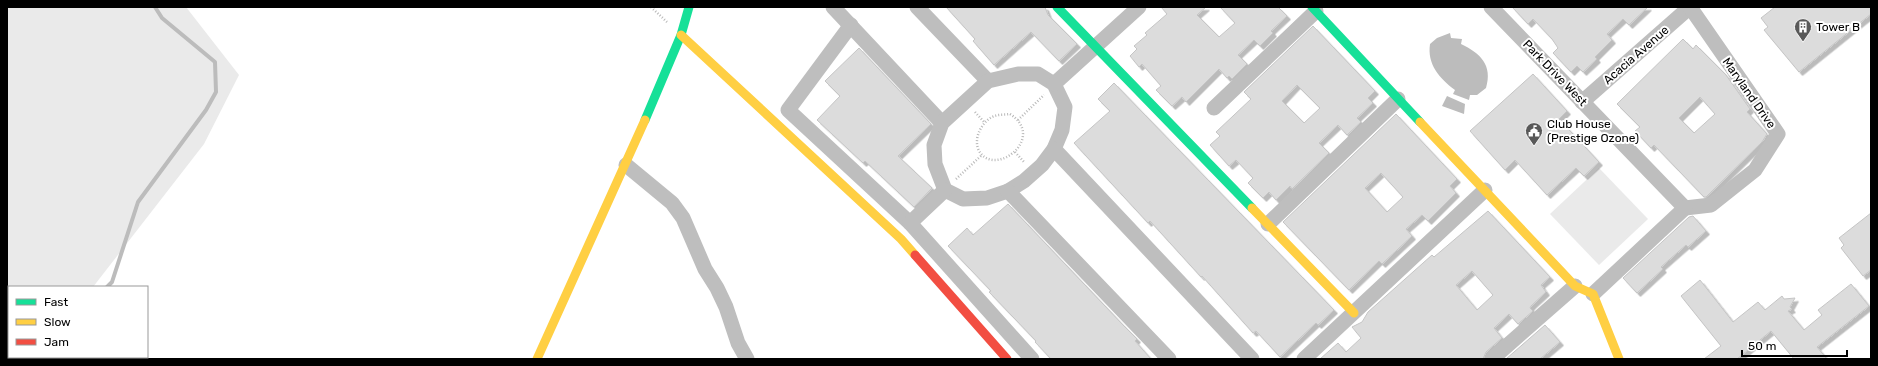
<svg xmlns="http://www.w3.org/2000/svg" width="1878" height="366" font-family="Rubik,sans-serif">
<style>
.green{fill:#eaeaea}
.water{fill:#bcbcbc}
.lines{fill:none;stroke-linecap:round;stroke-linejoin:round}
.stream{stroke:#bcbcbc;stroke-width:4}
.building{fill:#dcdcdc;stroke:#c5c5c5;fill-rule:evenodd;filter:url(#shadow)}
.path{stroke:#b8b8b8;stroke-width:2.5;stroke-dasharray:1 2;stroke-linecap:butt}
.street{stroke:#bebebe;stroke-width:15}
.fast{stroke:#16e098;stroke-width:9}
.slow{stroke:#ffcf43;stroke-width:9}
.jam{stroke:#f24e42;stroke-width:9}
.labels{text-anchor:middle;stroke-width:4;stroke-linejoin:round;paint-order:stroke}
.poi-label{font-size:12px;fill:#000;stroke:#fff;text-anchor:start}
.street-label{font-size:12px;fill:#000;stroke:#fff}
</style>
<defs>
<filter id="shadow"><feDropShadow dx="3.5" dy="3.5" stdDeviation="0" flood-color="#0004"/></filter>
</defs>
<rect width="100%" height="100%" fill="#fff"/>
<g class="green">
<polygon points="7,7 186,7 239,75 204,144 93,287 9,287 9,357 135,357 138,359 7,359"/>
<polygon points="1599,168 1648,219 1599,265 1550,214"/>
</g>
<g class="water">
<path d="M1450 33 1451 38 1462 39 1461 44C1480 53 1493 65 1486 88L1477 95H1470L1469 100 1453 94 1455 90C1439 78 1427 64 1430 44L1437 38Z"/>
<polygon points="1447,96 1465,104 1464,114 1442,106"/>
</g>
<g class="lines">
<g class="stream">
<polyline points="107,287 112,282 138,202 206,110 216,92 215,62 162,18 155,7"/>
<polyline points="40,359 42,357"/>
</g>
</g>
<g class="building">
<polygon points="946,7 1045,7 1048,15 1077,44 1059,61 1031,32 994,65 973,41 975,39"/>
<polygon points="1161,7 1206,7 1197,15 1219,37 1235,23 1220,7 1278,7 1287,16 1271,31 1273,33 1260,46 1254,40 1238,55 1247,64 1232,79 1229,76 1227,78 1219,69 1186,102 1182,97 1172,106 1156,90 1161,86 1142,64 1139,67 1130,56 1137,49 1134,46 1147,35 1145,33 1167,14"/>
<polygon points="1512,7 1648,7 1629,25 1623,19 1607,34 1612,40 1595,57 1597,59 1583,72 1577,66 1571,72 1553,53 1558,48 1552,39 1533,19 1528,24"/>
<polygon points="1775,7 1871,7 1871,14 1799,72 1764,30 1768,27 1761,18"/>
<path d="M1313 26 1375 91 1368 98 1373 103 1357 118 1361 122 1347 135 1338 125 1319 143 1329 153 1292 189 1290 186 1276 200 1269 192 1263 198 1248 183 1253 178 1236 160 1229 166 1210 145 1220 136 1216 132 1251 99 1244 92ZM1297 85 1320 108 1304 123 1282 101Z"/>
<path d="M1683 39 1693 49 1696 45 1726 75 1750 109 1747 112 1767 134 1762 142 1706 197H1704L1654 145 1651 148 1635 131 1640 127 1617 104ZM1700 97 1715 114 1694 133 1679 118Z"/>
<polygon points="859,48 931,124 898,156 932,188 914,207 865,161 863,163 817,120 840,96 825,81"/>
<polygon points="1533,74 1567,111 1559,119 1599,162 1584,176 1576,168 1547,195 1515,160 1505,170 1470,131"/>
<polygon points="1114,83 1334,310 1318,325 1316,323 1280,357 1256,331 1253,333 1202,276 1201,277 1150,221 1148,223 1074,143 1110,111 1098,99"/>
<path d="M1396 114 1457 179 1450 186 1456 193 1428 221 1422 215 1406 229 1412 236 1382 264 1379 261 1349 290 1283 222ZM1381 173 1403 197 1387 212 1365 188Z"/>
<polygon points="1008,204 1124,326 1137,339 1135,341 1151,359 1051,359 1035,342 1036,341 989,292 991,291 948,246 967,228 973,235"/>
<path d="M1488 211 1550 277 1541 285 1546 292 1531 306 1530 308 1533 311 1518 324 1509 314 1494 328 1502 338 1486 352 1483 359H1320L1338 343 1346 352 1361 338 1352 327 1362 322 1368 312 1432 255 1434 257ZM1472 271 1493 295 1477 310 1456 285Z"/>
<polygon points="1871,213 1871,270 1863,276 1841,248 1844,245 1839,238"/>
<polygon points="1693,216 1706,231 1688,247 1686,245 1661,267 1663,269 1637,293 1623,278 1689,217"/>
<polygon points="1700,280 1733,322 1758,302 1765,310 1782,296 1784,299 1795,298 1790,307 1792,309 1788,311 1804,330 1822,315 1818,310 1851,284 1869,306 1817,347 1827,359 1794,359 1771,331 1737,359 1704,359 1721,346 1681,296"/>
<polygon points="1545,325 1560,342 1540,359 1506,359"/>
</g>
<g class="lines">
<g class="path">
<polyline points="651,7 667,22"/>
<polyline points="975,112 985,123"/>
<path d="M1010 114C1047 138 995 178 979 151 973 139 981 123 992 117 998 114 1004 115 1010 114Z"/>
<polyline points="1018,120 1044,95"/>
<polyline points="1015,152 1024,162"/>
<polyline points="956,179 982,155"/>
</g>
<g class="street">
<polyline points="833,7 942,123"/>
<polyline points="917,7 988,81"/>
<polyline points="1491,7 1685,208"/>
<polyline points="851,25 788,110 910,223"/>
<polygon points="1018,74 1038,74 1054,84 1065,107 1062,130 1054,149 1042,165 1024,181 1008,191 987,198 963,199 945,190 935,164 934,145 942,123 988,81"/>
<polyline points="1054,84 1139,7"/>
<polyline points="1582,102 1690,7"/>
<polyline points="1214,108 1316,11"/>
<polyline points="1054,149 1252,359"/>
<polyline points="626,165 672,203 683,218 705,269 717,288 726,307 738,343 747,359"/>
<polyline points="945,190 910,223 1032,359"/>
<polyline points="1008,191 1169,359"/>
<polyline points="1685,208 1711,205 1755,170 1778,134 1690,7"/>
<polyline points="1268,224 1398,99"/>
<polyline points="1593,294 1685,208"/>
<polyline points="1304,359 1485,190"/>
<polyline points="1492,359 1575,286"/>
</g>
<g class="fast">
<polyline points="1057,7 1252,208"/>
<polyline points="1312,7 1420,122"/>
<polyline points="645,120 681,35 689,7"/>
</g>
<g class="slow">
<polyline points="681,35 901,239 915,255"/>
<polyline points="1420,122 1575,286 1593,294 1619,359"/>
<polyline points="1252,208 1354,313"/>
<polyline points="537,359 645,120"/>
</g>
<polyline class="jam" points="915,255 1007,359"/>
</g>
<defs>
<g id="building-pin" transform="scale(0.9)"><path d="M0 17L-7.5 6A9.5 9.5 0 1 1 7.5 6Z" fill="#595959" stroke="#fff"/><path d="M-4-6H4V6H1V3H-1V6H-4ZM-2.5-4.3h1.7v1.8h-1.7ZM.8-4.3h1.7v1.8H.8ZM-2.5-1h1.7V.8h-1.7ZM.8-1h1.7V.8H.8Z" fill="#fff"/></g>
<g id="civic-pin" transform="scale(0.9)"><path d="M0 17L-7.5 6A9.5 9.5 0 1 1 7.5 6Z" fill="#595959" stroke="#fff"/><path d="M-.6-6.5H3V-4.5H.6V-3L4-1V1h2V6H-6V1h2V-1L-.6-3ZM-1.2 2.5V6h2.4V2.5Z" fill="#fff"/></g>
</defs>
<g fill-rule="evenodd">
<use href="#building-pin" x="1803" y="27"/>
<use href="#civic-pin" x="1534" y="131"/>
</g>
<g class="labels">
<g class="poi-label">
<text x="1816" y="31">Tower B</text>
<text x="1547" y="128">Club House<tspan x="1547" dy="14">(Prestige Ozone)</tspan></text>
</g>
<g class="street-label">
<text transform="translate(1636 55) rotate(-41)" y="4">Acacia Avenue</text>
<text transform="translate(1555 73) rotate(46)" y="4">Park Drive West</text>
<text transform="translate(1749 93) rotate(55)" y="4">Maryland Drive</text>
</g>
</g>
<rect width="1878" height="366" fill="none" stroke="#000000" stroke-width="16"/>
<rect x="8" y="286" width="140" height="72" fill="#ffffff" stroke="#999999"/>
<rect x="16" y="299" width="20" height="6" fill="#16e098" stroke="#999999"/>
<text x="44" y="306" font-size="12" fill="#000000">Fast</text>
<rect x="16" y="319" width="20" height="6" fill="#ffcf43" stroke="#999999"/>
<text x="44" y="326" font-size="12" fill="#000000">Slow</text>
<rect x="16" y="339" width="20" height="6" fill="#f24e42" stroke="#999999"/>
<text x="44" y="346" font-size="12" fill="#000000">Jam</text>
<path d="M1742 350v6h105v-6" fill="none" stroke="#000000" stroke-width="2"/>
<text x="1748" y="350" font-size="12" fill="#000000" stroke="#ffffff" stroke-width="3" paint-order="stroke">50 m</text>
</svg>
